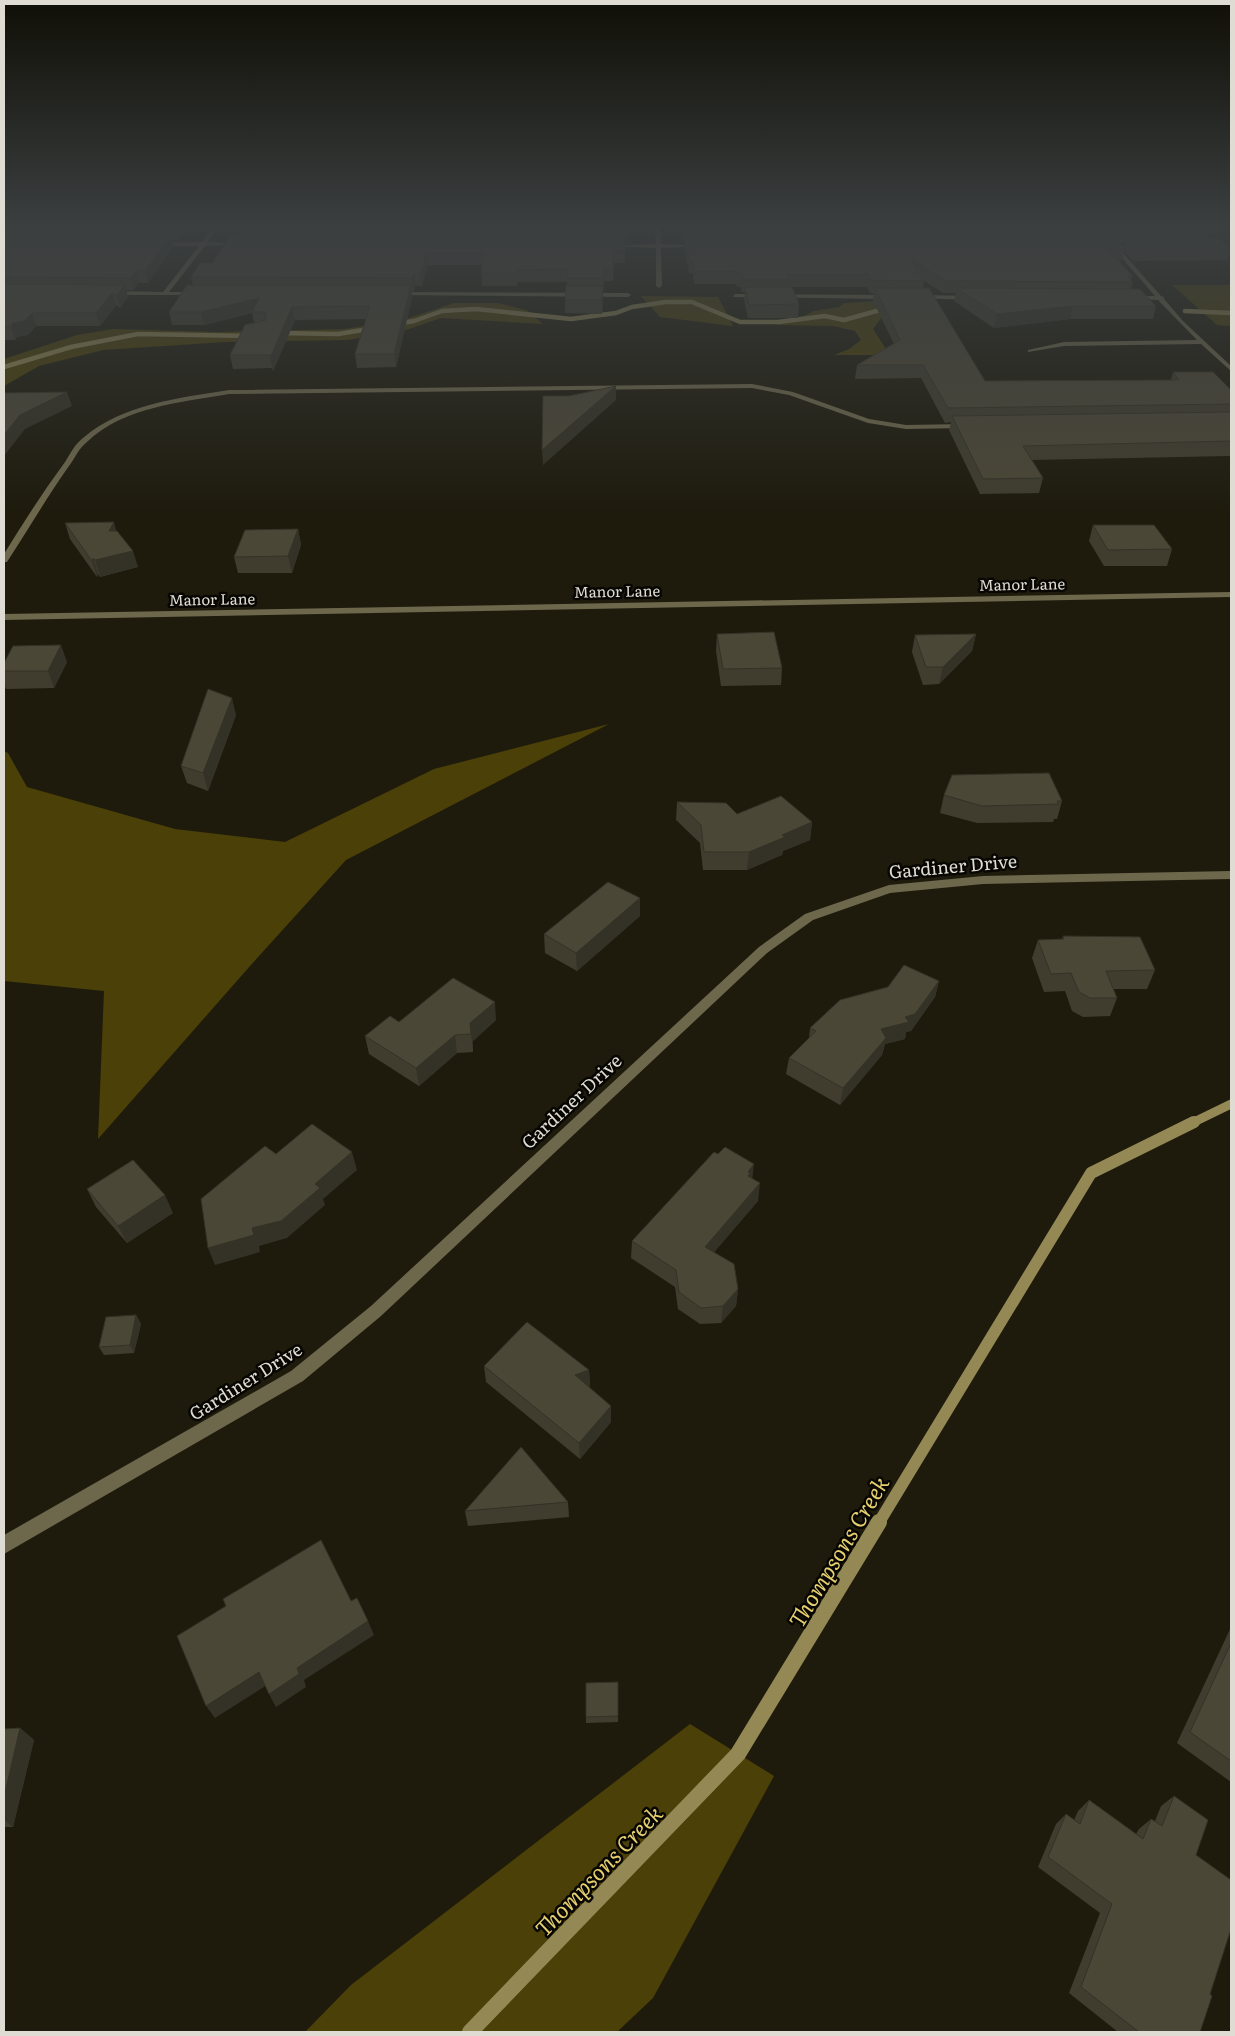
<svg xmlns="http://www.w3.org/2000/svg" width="1235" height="2036" font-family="Literata,serif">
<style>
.forest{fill:#4b4007}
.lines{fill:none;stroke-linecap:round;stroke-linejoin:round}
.stream-far3{stroke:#948955;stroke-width:4.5}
.stream-far2{stroke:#948955;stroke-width:9}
.stream-far1{stroke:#948955;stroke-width:12}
.stream{stroke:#948955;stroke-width:16}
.minor{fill:#6d674c;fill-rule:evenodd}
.wall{fill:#403d2f;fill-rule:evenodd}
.shaded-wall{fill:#343226}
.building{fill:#4b4737;stroke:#343226}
.labels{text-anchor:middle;stroke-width:5;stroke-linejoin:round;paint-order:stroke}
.far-street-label{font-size:15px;fill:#dedcd3;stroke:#070602}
.street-label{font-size:18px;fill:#dedcd3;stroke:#070602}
.near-water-label{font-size:22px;font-style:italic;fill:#e5cf6e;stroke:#070602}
</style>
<rect width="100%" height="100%" fill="#1e1b0d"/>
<g class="forest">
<polygon points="1172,285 1231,285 1231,326 1217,325"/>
<polygon points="641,296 718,297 733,326 660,317"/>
<polygon points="919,299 886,312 873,329 890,355 834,355 849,349 861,340 855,331 833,326 778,325 772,322 804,316 814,311 839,307 844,303"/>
<polygon points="454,303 498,303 526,310 543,324 441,318 409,329 348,340 226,342 103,350 39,366 4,386 4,359 77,335 113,329 219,332 344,329 403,320"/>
<polygon points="609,724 346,860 250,966 98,1139 104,991 4,981 4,751 8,753 27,787 175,829 285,842 434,769"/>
<polygon points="690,1724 774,1776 653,1998 617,2032 305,2032 351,1985"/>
</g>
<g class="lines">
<g class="stream-far3">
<polyline points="1185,311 1231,313"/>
<polyline points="394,324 414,321 442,311 476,309 571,319 616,313 632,307 666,302 692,302 740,322 778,322 825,316 844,320 891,307"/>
<polyline points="277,333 338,334 375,328"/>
<polyline points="4,367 71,347 138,334 253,336"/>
</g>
<polyline class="stream-far2" points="1192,1123 1231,1104"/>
<polyline class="stream-far1" points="878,1524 1091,1173 1194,1122"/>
<polyline class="stream" points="470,2032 738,1754 879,1522"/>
<g class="minor">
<polygon points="213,228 218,228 207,242 244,244 205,246 169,292 198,292 200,295 111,295 108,293 111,291 163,292 199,246 156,246 154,243 202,242"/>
<polygon points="655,228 661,228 661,244 704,246 661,248 662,286 659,288 656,286 656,248 606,246 656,244"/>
<polygon points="1096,228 1101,228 1161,296 1164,297 1164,299 1183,321 1231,366 1231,371 1201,344 1064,346 1028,352 1028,350 1064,342 1197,340 1158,300 1132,299 1134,296 1155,296"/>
<polygon points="396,292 628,293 631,295 628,297 394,295"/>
<polygon points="735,294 889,295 892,297 889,299 733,297"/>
<polygon points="919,295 972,296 975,298 972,300 917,298"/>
<path d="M752 384 793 392 869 419 906 425 966 424 969 426 966 428 906 429 868 423 789 395 752 388 229 394C182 402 123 407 87 442 79 448 75 458 69 466 47 497 28 530 7 562H4V554C23 523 43 492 65 462 70 454 75 444 83 438 122 404 180 398 229 390Z"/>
<polygon points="1231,592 1231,597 4,620 4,614"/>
<polygon points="1231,871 1231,879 983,884 890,893 813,920 767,953 381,1316 303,1381 4,1554 4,1535 291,1371 371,1306 759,947 805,914 889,885 983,876"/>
</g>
</g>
<g class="wall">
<polygon points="4,228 186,228 178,240 172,240 173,247 148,283 139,283 133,290 126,290 128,297 120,308 116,305 100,326 36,326 28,335 17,337 15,340 4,340"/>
<polygon points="235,228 627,228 627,237 624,237 625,251 625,263 614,263 613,281 604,281 602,314 565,313 565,300 567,286 567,282 517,282 517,286 482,286 481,273 482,265 428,265 422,286 415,286 414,291 411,291 412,298 396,367 357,368 355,354 366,319 295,320 273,371 272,368 233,369 230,355 254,323 252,313 204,325 172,325 169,312 193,285 191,277 213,263 235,235"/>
<path d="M681 228H1206L1210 231 1208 238 1231 248 1227 260 1133 261 1124 251 1122 261H1118L1132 275 1131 279 1133 282 1131 289 1156 306 1153 319H1070L994 328 954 301 956 293H943L924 281 923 288 985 381 1171 380 1173 372 1231 390V457L1230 456 1032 460 1043 478 1039 493 980 494 949 430 951 422 945 423 921 378 855 379 857 365 894 344 873 301 874 293H870L867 287H788L799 304 798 318H748L744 300 745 292H742L741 287H737L736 284H694L693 273H689L684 249 685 242H683ZM1108 234 1112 238H1107ZM1120 243H1125L1124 248Z"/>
<polygon points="65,523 116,531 138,567 100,577 98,574 97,577 70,539"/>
<polygon points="1093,525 1172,549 1167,566 1104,566 1089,541"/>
<polygon points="298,529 301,545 292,573 238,573 234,557"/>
<polygon points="717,634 782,668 781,685 721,686 716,651"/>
<polygon points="976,634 972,651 939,684 923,685 912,652 915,635"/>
<polygon points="67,662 54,688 6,689 4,684 4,663"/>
<polygon points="236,715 208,791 187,783 181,766"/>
<polygon points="944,795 1062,801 1057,819 1054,819 1053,822 977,823 940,813"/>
<polygon points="677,802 737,814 812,822 810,840 783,851 782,855 747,870 703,870 700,843 676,820"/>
<polygon points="640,916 577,971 545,953 544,934"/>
<polygon points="1063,936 1155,970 1147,989 1113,989 1117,998 1110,1016 1083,1017 1072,1011 1065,991 1044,992 1032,958 1038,940 1062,939"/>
<polygon points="939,981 935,997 911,1031 906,1032 905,1039 885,1044 882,1055 840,1105 786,1074 789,1058 809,1038 810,1028 888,987"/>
<polygon points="496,1020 473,1041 473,1052 457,1053 419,1086 369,1054 365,1036 399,1022"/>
<polygon points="752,1179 758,1201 714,1252 738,1289 736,1306 721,1323 700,1324 678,1309 675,1287 631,1258 632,1241"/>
<polygon points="87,1189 173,1213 127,1243 96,1207"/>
<polygon points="136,1315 141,1324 134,1353 104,1355 99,1347"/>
<polygon points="484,1366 589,1370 590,1386 589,1387 611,1422 580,1459 486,1382"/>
<polygon points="568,1502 569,1517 468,1526 465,1511"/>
<polygon points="1231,1627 1231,1782 1177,1743"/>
<polygon points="618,1682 618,1722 586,1723 586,1717"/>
<polygon points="20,1728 34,1740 13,1827 4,1827 4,1729"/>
<polygon points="1174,1796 1196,1855 1210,1994 1200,2032 1118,2032 1069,1993 1100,1913 1038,1867 1056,1824 1066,1814 1074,1820 1078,1811 1089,1800 1136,1834 1139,1829 1151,1819 1155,1821 1161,1806"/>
</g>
<g class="shaded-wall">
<polygon points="175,228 186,228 178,240"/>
<polygon points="171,235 173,247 148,283 145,271"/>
<polygon points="427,253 428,265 422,286 420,274"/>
<polygon points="136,271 139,283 133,290 130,278"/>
<polygon points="414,274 415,286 414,291 412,278"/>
<polygon points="125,285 128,297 120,308 117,295"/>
<polygon points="411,285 412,298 396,367 394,354"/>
<polygon points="603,286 603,299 602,314 602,300"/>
<polygon points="112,293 116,305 100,326 96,313"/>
<polygon points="259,298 252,312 252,313 204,325 201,312"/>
<polygon points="1073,306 1070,319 994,328 997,314"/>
<polygon points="292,307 295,320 273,371 270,358"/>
<polygon points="32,313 36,326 28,335 17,337 15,340 11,326 13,323"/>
<polygon points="616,386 616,400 543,465 542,450"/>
<polygon points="67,392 72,406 25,429 4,456 4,435 20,415"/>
<polygon points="114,522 118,538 109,531"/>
<polygon points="298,529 301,545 292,573 288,556"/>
<polygon points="133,551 138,567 100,577 95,560"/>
<polygon points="93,558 98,574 97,577 92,561"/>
<polygon points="976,634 972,651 939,684 943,667"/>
<polygon points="61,645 67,662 54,688 48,671"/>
<polygon points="232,698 236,715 208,791 203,773"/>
<polygon points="812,822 810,840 783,851 782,855 747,870 749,852 782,835"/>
<polygon points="640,898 640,916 577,971 576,953"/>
<polygon points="939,981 935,997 911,1031 906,1032 905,1039 885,1044 882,1055 840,1105 843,1088 881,1029 905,1017"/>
<polygon points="495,1002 496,1020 473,1041 473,1052 470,1023"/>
<polygon points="455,1035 457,1053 419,1086 416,1068"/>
<polygon points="352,1152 357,1170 323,1199 325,1205 287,1238 259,1246 260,1252 215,1265 208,1248 252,1228 315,1184"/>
<polygon points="754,1164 752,1182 749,1186 748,1172"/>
<polygon points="760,1183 758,1201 704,1264 705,1247"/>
<polygon points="165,1195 173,1213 127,1243 118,1226"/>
<polygon points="738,1289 736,1306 721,1323 723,1306"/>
<polygon points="136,1315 141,1324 134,1353 130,1345"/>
<polygon points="589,1370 590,1386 576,1392 575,1375"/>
<polygon points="611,1406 611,1422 580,1459 579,1443"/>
<polygon points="368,1621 374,1635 304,1680 306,1687 276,1707 269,1694 297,1668"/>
<polygon points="259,1672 267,1685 215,1718 206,1706"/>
<polygon points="20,1728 34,1740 13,1827 4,1820 4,1797"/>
</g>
<g class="building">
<polygon points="235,228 623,228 623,230 234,229"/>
<polygon points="683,228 1106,228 1109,231 684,231"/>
<polygon points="1117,228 1206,228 1210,231 1120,231"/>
<polygon points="4,235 171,235 145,271 136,271 130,278 4,277"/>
<polygon points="230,235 624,237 625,251 614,251 613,268 604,268 603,278 567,278 568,269 516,270 516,273 481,273 485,253 427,253 420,274 414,274 412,278 191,277 200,263 213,263"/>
<polygon points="685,237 1115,238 1125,249 1107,249 1132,275 1127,275 1133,282 945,281 911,259 924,281 871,280 869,274 787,275 789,280 743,280 742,274 738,274 737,271 694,272 693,261 689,261"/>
<polygon points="1126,238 1219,239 1231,248 1136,249"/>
<polygon points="4,284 125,285 117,295 112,293 96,313 32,313 24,321 13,323 11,326 4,327"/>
<polygon points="187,285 411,285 394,354 355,354 370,306 292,307 270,358 270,355 230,355 245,325 266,320 265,312 252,312 259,298 201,312 169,312"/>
<polygon points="566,286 603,286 602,300 565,300"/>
<polygon points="745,287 792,287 799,304 749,305"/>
<polygon points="875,288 929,288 985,381 1179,380 1173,372 1213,372 1231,390 1231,404 948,408 923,365 857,365 900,340"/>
<polygon points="956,288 1140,289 1156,306 1073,306 997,314"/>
<polygon points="616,386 542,450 543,396 569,396"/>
<polygon points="67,392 20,415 4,435 4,393"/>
<polygon points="1231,412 1231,441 1023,446 1043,478 983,479 952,416"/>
<polygon points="114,522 109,531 117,531 133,551 95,560 93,558 92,561 65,523"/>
<polygon points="1093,525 1154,525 1172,549 1108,550"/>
<polygon points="298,529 288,556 234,557 245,530"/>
<polygon points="774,632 782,668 723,669 717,634"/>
<polygon points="976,634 943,667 926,667 915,635"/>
<polygon points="61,645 48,671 4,671 4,663 13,646"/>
<polygon points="208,689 232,698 203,773 181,766"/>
<polygon points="1049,773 1062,801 1057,801 1059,804 982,806 944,795 952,775"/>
<polygon points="781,796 812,822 782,835 785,837 749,852 704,852 701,825 677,802 726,803 737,814"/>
<polygon points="608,882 640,898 576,953 544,934"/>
<polygon points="1063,936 1140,937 1155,970 1106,971 1117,998 1090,998 1079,992 1071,973 1051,974 1038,940 1064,939"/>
<polygon points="904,965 939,981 915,1014 905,1017 909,1022 881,1029 886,1038 843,1088 789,1058 816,1031 810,1028 840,1000 888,987"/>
<polygon points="453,978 495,1002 470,1023 471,1034 455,1035 416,1068 365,1036 390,1016 399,1022"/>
<polygon points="312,1124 352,1152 315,1184 320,1188 281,1221 252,1228 254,1235 208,1248 201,1199 265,1146 276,1154"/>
<polygon points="725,1147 754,1164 748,1172 750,1173 748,1176 760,1183 705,1247 734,1264 738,1289 723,1306 701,1308 679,1292 676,1270 632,1241 714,1152 718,1154"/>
<polygon points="133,1160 165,1195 118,1226 87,1189"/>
<polygon points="136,1315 130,1345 99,1347 106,1317"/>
<polygon points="527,1322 589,1370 575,1375 611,1406 579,1443 484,1366"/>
<polygon points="521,1447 568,1502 465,1511"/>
<polygon points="321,1540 351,1601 357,1598 368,1621 297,1668 299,1674 269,1694 259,1672 206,1706 177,1636 226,1606 223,1599"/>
<polygon points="1231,1643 1231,1761 1190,1732"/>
<polygon points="618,1682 618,1716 586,1717 586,1683"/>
<polygon points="20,1728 4,1797 4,1729"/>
<polygon points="1174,1796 1208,1820 1196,1855 1231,1880 1231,1929 1210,1994 1212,1996 1200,2032 1139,2032 1081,1987 1112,1904 1048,1857 1066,1814 1080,1824 1089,1800 1143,1839 1151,1819 1162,1826"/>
</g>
<linearGradient id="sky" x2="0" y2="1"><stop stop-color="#100f07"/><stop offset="0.44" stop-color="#3b3f40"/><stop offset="1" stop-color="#3b3f40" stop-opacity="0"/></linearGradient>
<rect width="1235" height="513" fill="url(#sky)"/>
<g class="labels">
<g class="far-street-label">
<text transform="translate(1022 585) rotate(-1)" y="5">Manor Lane</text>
<text transform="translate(617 592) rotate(-1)" y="5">Manor Lane</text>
<text transform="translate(212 600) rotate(-1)" y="5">Manor Lane</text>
</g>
<g class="street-label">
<text transform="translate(953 867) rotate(-5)" y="6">Gardiner Drive</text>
<text transform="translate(572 1102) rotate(-43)" y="6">Gardiner Drive</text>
<text transform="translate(246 1382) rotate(-32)" y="6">Gardiner Drive</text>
</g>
<g class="near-water-label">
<text transform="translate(839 1552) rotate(-59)" y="8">Thompsons Creek</text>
<text transform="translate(599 1871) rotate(-46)" y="8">Thompsons Creek</text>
</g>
</g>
<rect width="1235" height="2036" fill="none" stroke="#dedcd3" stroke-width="10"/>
</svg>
